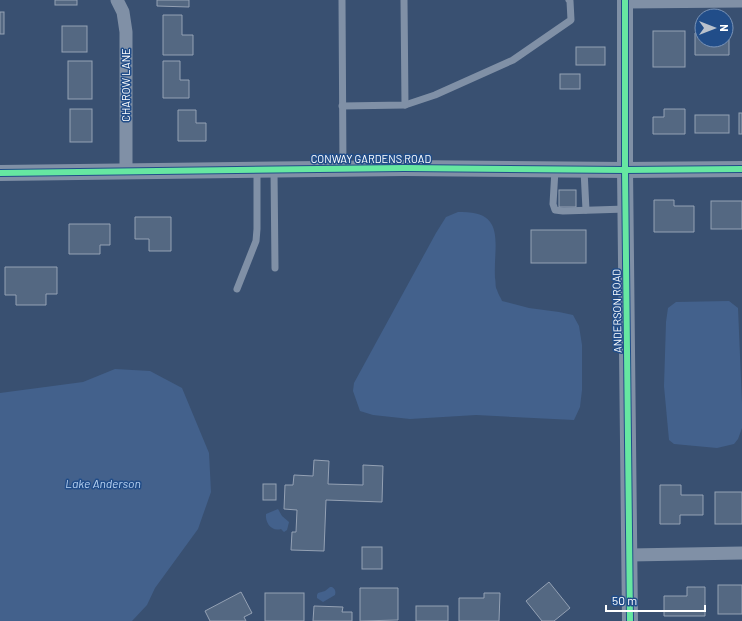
<svg xmlns="http://www.w3.org/2000/svg" width="742" height="621" font-family="Barlow,sans-serif">
<style>
.water{fill:#43618c}
.building{fill:#546882;stroke:#94a1b4}
.lines{fill:none;stroke-linecap:round;stroke-linejoin:round}
.service{stroke:#8090a6;stroke-width:7}
.minor{stroke:#8090a6;stroke-width:13}
.tertiary{stroke:#8090a6;stroke-width:16}
.cycleway-casing{stroke:#214d89;stroke-width:8}
.cycleway{stroke:#66e7a1;stroke-width:6}
.labels{text-anchor:middle;stroke-width:3;stroke-linejoin:round;paint-order:stroke}
.street-label{font-size:11px;fill:#fff;stroke:#214d89}
.water-label{font-size:12px;font-style:italic;fill:#b8d2f2;stroke:#214d89}
</style>
<rect width="100%" height="100%" fill="#395071"/>
<g class="water">
<path d="M458 212C508 210 493 245 495 278 496 282 495 287 497 290 498 294 501 298 502 301L529 308 559 312 573 315 579 326 582 345V390L580 407 574 420 476 415 410 419 373 415 360 411 353 391 354 383 436 233 446 217Z"/>
<polygon points="729,301 738,308 742,404 742,428 738,439 734,444 717,448 674,444 669,440 664,386 666,322 668,308 676,302"/>
<polygon points="115,369 150,371 182,388 209,453 211,492 198,529 155,588 147,605 132,621 0,621 0,393 83,382"/>
<path d="M278 509 282 516 289 522 287 530 284 532 281 529C271 532 265 522 266 514Z"/>
<path d="M330 587H332C335 589 336 591 335 595L323 602 317 598V595L318 593 325 591Z"/>
</g>
<g class="building">
<rect x="55" y="0" width="22" height="5"/>
<polygon points="157,0 189,0 189,7 157,6"/>
<rect x="0" y="12" width="4" height="22"/>
<polygon points="163,15 182,15 182,35 193,35 193,55 163,55"/>
<rect x="62" y="26" width="25" height="26"/>
<rect x="653" y="31" width="32" height="36"/>
<polygon points="695,33 702,33 702,40 726,40 726,33 729,33 729,55 695,55"/>
<rect x="576" y="47" width="29" height="18"/>
<rect x="68" y="61" width="24" height="38"/>
<polygon points="163,61 180,61 180,80 189,80 189,98 163,98"/>
<rect x="560" y="74" width="20" height="15"/>
<rect x="70" y="109" width="22" height="33"/>
<polygon points="664,109 685,109 685,134 653,134 653,117 664,117"/>
<polygon points="178,110 196,110 196,123 206,123 206,141 178,141"/>
<rect x="739" y="113" width="3" height="21"/>
<rect x="695" y="115" width="34" height="18"/>
<rect x="559" y="190" width="17" height="17"/>
<polygon points="654,200 674,200 674,206 694,206 694,232 654,232"/>
<rect x="711" y="201" width="31" height="28"/>
<polygon points="135,217 171,217 171,251 149,251 149,239 135,239"/>
<polygon points="69,224 110,224 110,245 100,245 100,254 69,254"/>
<rect x="531" y="230" width="55" height="33"/>
<polygon points="5,267 57,267 57,294 46,294 46,305 16,305 16,295 5,295"/>
<polygon points="314,460 329,461 328,484 363,485 363,465 383,466 382,502 326,500 324,551 291,550 292,532 296,532 297,510 284,509 285,485 293,485 294,475 313,476"/>
<rect x="263" y="484" width="13" height="16"/>
<polygon points="660,485 681,485 681,495 703,495 703,515 680,515 680,524 660,524"/>
<rect x="715" y="492" width="27" height="32"/>
<rect x="362" y="547" width="20" height="22"/>
<polygon points="549,582 570,608 554,621 542,621 526,601"/>
<rect x="718" y="585" width="24" height="29"/>
<polygon points="687,587 705,587 705,616 664,616 664,596 687,596"/>
<polygon points="360,588 398,588 398,620 360,621"/>
<polygon points="241,592 252,613 244,617 246,621 210,621 205,611"/>
<rect x="265" y="593" width="39" height="28"/>
<polygon points="484,593 500,593 499,621 459,621 459,598 484,598"/>
<polygon points="314,606 343,607 342,612 352,612 352,621 313,621"/>
<rect x="416" y="606" width="32" height="15"/>
</g>
<g class="lines">
<g class="service">
<polyline points="342,0 343,168"/>
<polyline points="405,105 435,95 513,60 571,20 570,1 569,0"/>
<polyline points="342,106 405,105 404,0"/>
<polyline points="274,170 275,268"/>
<polyline points="555,170 553,204 555,210 563,211 626,209"/>
<polyline points="584,170 586,210"/>
<polyline points="237,289 256,241 257,229 257,170"/>
</g>
<g class="minor">
<polyline points="117,0 123,12 126,32 126,171"/>
<polyline points="625,2 742,1"/>
<polyline points="630,555 742,553"/>
</g>
<g class="tertiary">
<polyline points="625,0 625,170 630,621"/>
<polyline points="0,173 405,168 625,170 742,169"/>
</g>
<g class="cycleway-casing">
<g id="cycleway">
<polyline points="625,0 625,170 630,621"/>
<polyline points="0,173 405,168 625,170 742,169"/>
</g>
</g>
<use href="#cycleway" class="cycleway"/>
</g>
<g class="labels">
<g class="street-label">
<text transform="translate(126 85) rotate(-90)" y="4">CHAROW LANE</text>
<text x="371" y="163">CONWAY GARDENS ROAD</text>
<text transform="translate(617 311) rotate(-91)" y="4">ANDERSON ROAD</text>
</g>
<g class="water-label">
<text x="103" y="488">Lake Anderson</text>
</g>
</g>
<g transform="translate(714 28) rotate(90)"><circle r="19" fill="#214d89" stroke="#7a94b8"/>
<path d="M0-3L7 15L0 10L-7 15Z" fill="#bac2cd"/>
<text y="-6" font-size="11" font-weight="bold" text-anchor="middle" fill="#ffffff">N</text>
</g>
<path d="M606 605v6h99v-6" fill="none" stroke="#ffffff" stroke-width="2"/>
<text x="612" y="605" font-size="12" fill="#ffffff" stroke="#214d89" stroke-width="3" paint-order="stroke">50 m</text>
</svg>
